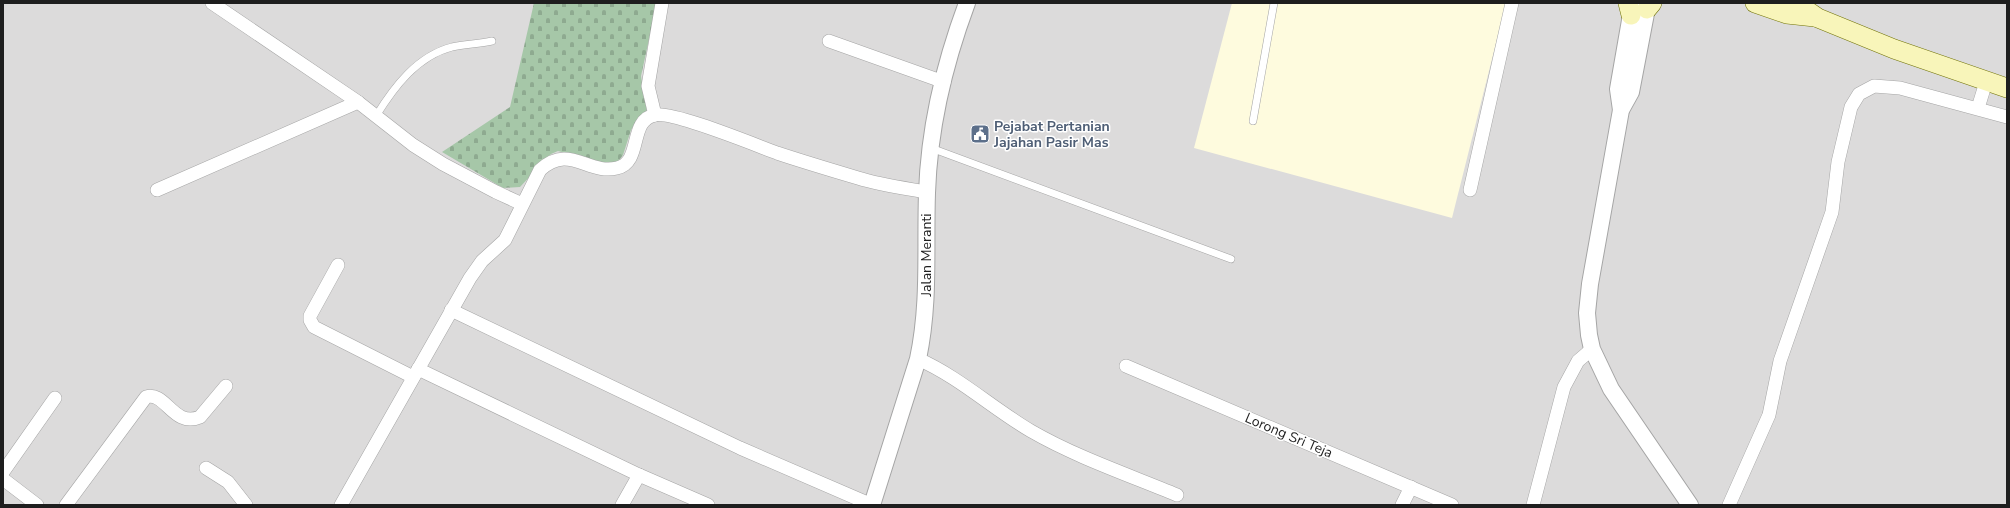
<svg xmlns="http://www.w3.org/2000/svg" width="2010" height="508" font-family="'Nunito Sans',sans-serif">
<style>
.residential{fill:#dcdbdb}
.education{fill:#fefbde}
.cemetery{fill:url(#cemetery-stones)}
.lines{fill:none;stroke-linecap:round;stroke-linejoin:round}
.service-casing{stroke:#a5a5a5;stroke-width:8}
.minor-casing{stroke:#a5a5a5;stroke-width:14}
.tertiary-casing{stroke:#a5a5a5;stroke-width:18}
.secondary-casing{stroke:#717308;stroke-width:20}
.service{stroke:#fff;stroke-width:7}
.minor{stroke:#fff;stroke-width:13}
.tertiary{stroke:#fff;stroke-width:16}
.secondary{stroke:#f8f5ba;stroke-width:19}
.labels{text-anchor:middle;stroke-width:3;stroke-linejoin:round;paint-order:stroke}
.service-label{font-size:14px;font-weight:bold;fill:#4e5e75;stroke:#fff;text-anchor:start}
.street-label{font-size:14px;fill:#1e1e1e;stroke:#fff}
</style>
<defs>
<pattern id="cemetery-stones" width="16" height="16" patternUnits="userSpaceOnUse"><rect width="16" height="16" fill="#a6c7a8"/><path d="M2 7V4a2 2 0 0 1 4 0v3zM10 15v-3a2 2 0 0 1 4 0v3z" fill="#8eaa90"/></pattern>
</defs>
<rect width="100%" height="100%" fill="#efebe5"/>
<rect class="residential" x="3" y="3" width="2004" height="502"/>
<polygon class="education" points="1232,3 1506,3 1452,218 1194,148"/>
<polygon class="cemetery" points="534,3 657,3 641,76 647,112 643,113 631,130 623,155 617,163 605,163 558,151 551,154 520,187 503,188 442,152 510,107"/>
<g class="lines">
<g class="service-casing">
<g id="service">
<path d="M376 116C394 87 417 56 452 47 465 44 479 44 492 41"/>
<polyline points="1253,121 1274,3"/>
<polyline points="931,148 1231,259"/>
</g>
</g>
<g class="minor-casing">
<g id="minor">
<polyline points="212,3 358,102 413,145 443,164 496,192 522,204"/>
<polyline points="829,41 944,82"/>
<polyline points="1978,108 1986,82"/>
<polyline points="655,115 648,86 662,3"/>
<polyline points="157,190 358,102"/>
<polyline points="1470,190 1512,3"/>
<polyline points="338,265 310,316 310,320 314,327 413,377"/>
<polyline points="451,310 740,448 872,505"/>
<path d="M918 359C959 377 992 408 1031 431 1076 457 1129 475 1177 495"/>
<polyline points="1126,366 1452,505"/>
<polyline points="418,369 639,475 708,505"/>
<polyline points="206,468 228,482 246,505"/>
<polyline points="3,472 55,398"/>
<polyline points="3,479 37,505"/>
<path d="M66 505 146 397C166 391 173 428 200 417L226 386"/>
<path d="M341 505 470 278 482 261 505 240 540 170C569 143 588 175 617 168 643 162 628 120 655 115 673 111 755 145 777 153 804 162 831 170 858 178 880 185 904 188 927 192"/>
<polyline points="622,505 639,475"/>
<polyline points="1402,505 1411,487"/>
<polyline points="1533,505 1564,387 1578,361 1592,349"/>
<polyline points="1729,505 1769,415 1780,361 1832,212 1838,162 1847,124 1851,107 1859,94 1874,86 1900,88 2007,117"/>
</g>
</g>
<g class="tertiary-casing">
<g id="tertiary">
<polyline points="1648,3 1631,92 1621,110 1590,284 1587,313 1589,335 1592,349 1611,389 1690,505"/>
<polyline points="1621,110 1618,89 1633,3"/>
<path d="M872 505 918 359C930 302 925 250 927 193 929 129 945 62 967 3"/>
</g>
</g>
<g class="secondary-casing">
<g id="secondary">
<polyline points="1628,3 1631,15"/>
<polyline points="1755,3 1787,14 1815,17"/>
<polyline points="1796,3 1818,18 1894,49 2007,88"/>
<polyline points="1647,9 1652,3"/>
</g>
</g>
<use href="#service" class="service"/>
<use href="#minor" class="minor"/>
<use href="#tertiary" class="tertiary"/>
<use href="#secondary" class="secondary"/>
</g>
<defs>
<g id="civic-square" transform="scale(1)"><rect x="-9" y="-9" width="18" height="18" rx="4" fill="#5c6f8a" stroke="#fff"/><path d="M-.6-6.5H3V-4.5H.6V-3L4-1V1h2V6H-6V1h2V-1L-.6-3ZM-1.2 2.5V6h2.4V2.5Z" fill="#fff"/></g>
</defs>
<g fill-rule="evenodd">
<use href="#civic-square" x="980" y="134"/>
</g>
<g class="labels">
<g class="service-label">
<text x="994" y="131">Pejabat Pertanian<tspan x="994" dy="16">Jajahan Pasir Mas</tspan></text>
</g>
<g class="street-label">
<text transform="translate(926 255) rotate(-90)" y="5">Jalan Meranti</text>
<text transform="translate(1289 435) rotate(23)" y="5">Lorong Sri Teja</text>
</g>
</g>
<rect width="2010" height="508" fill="none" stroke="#1e1e1e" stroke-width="8"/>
</svg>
